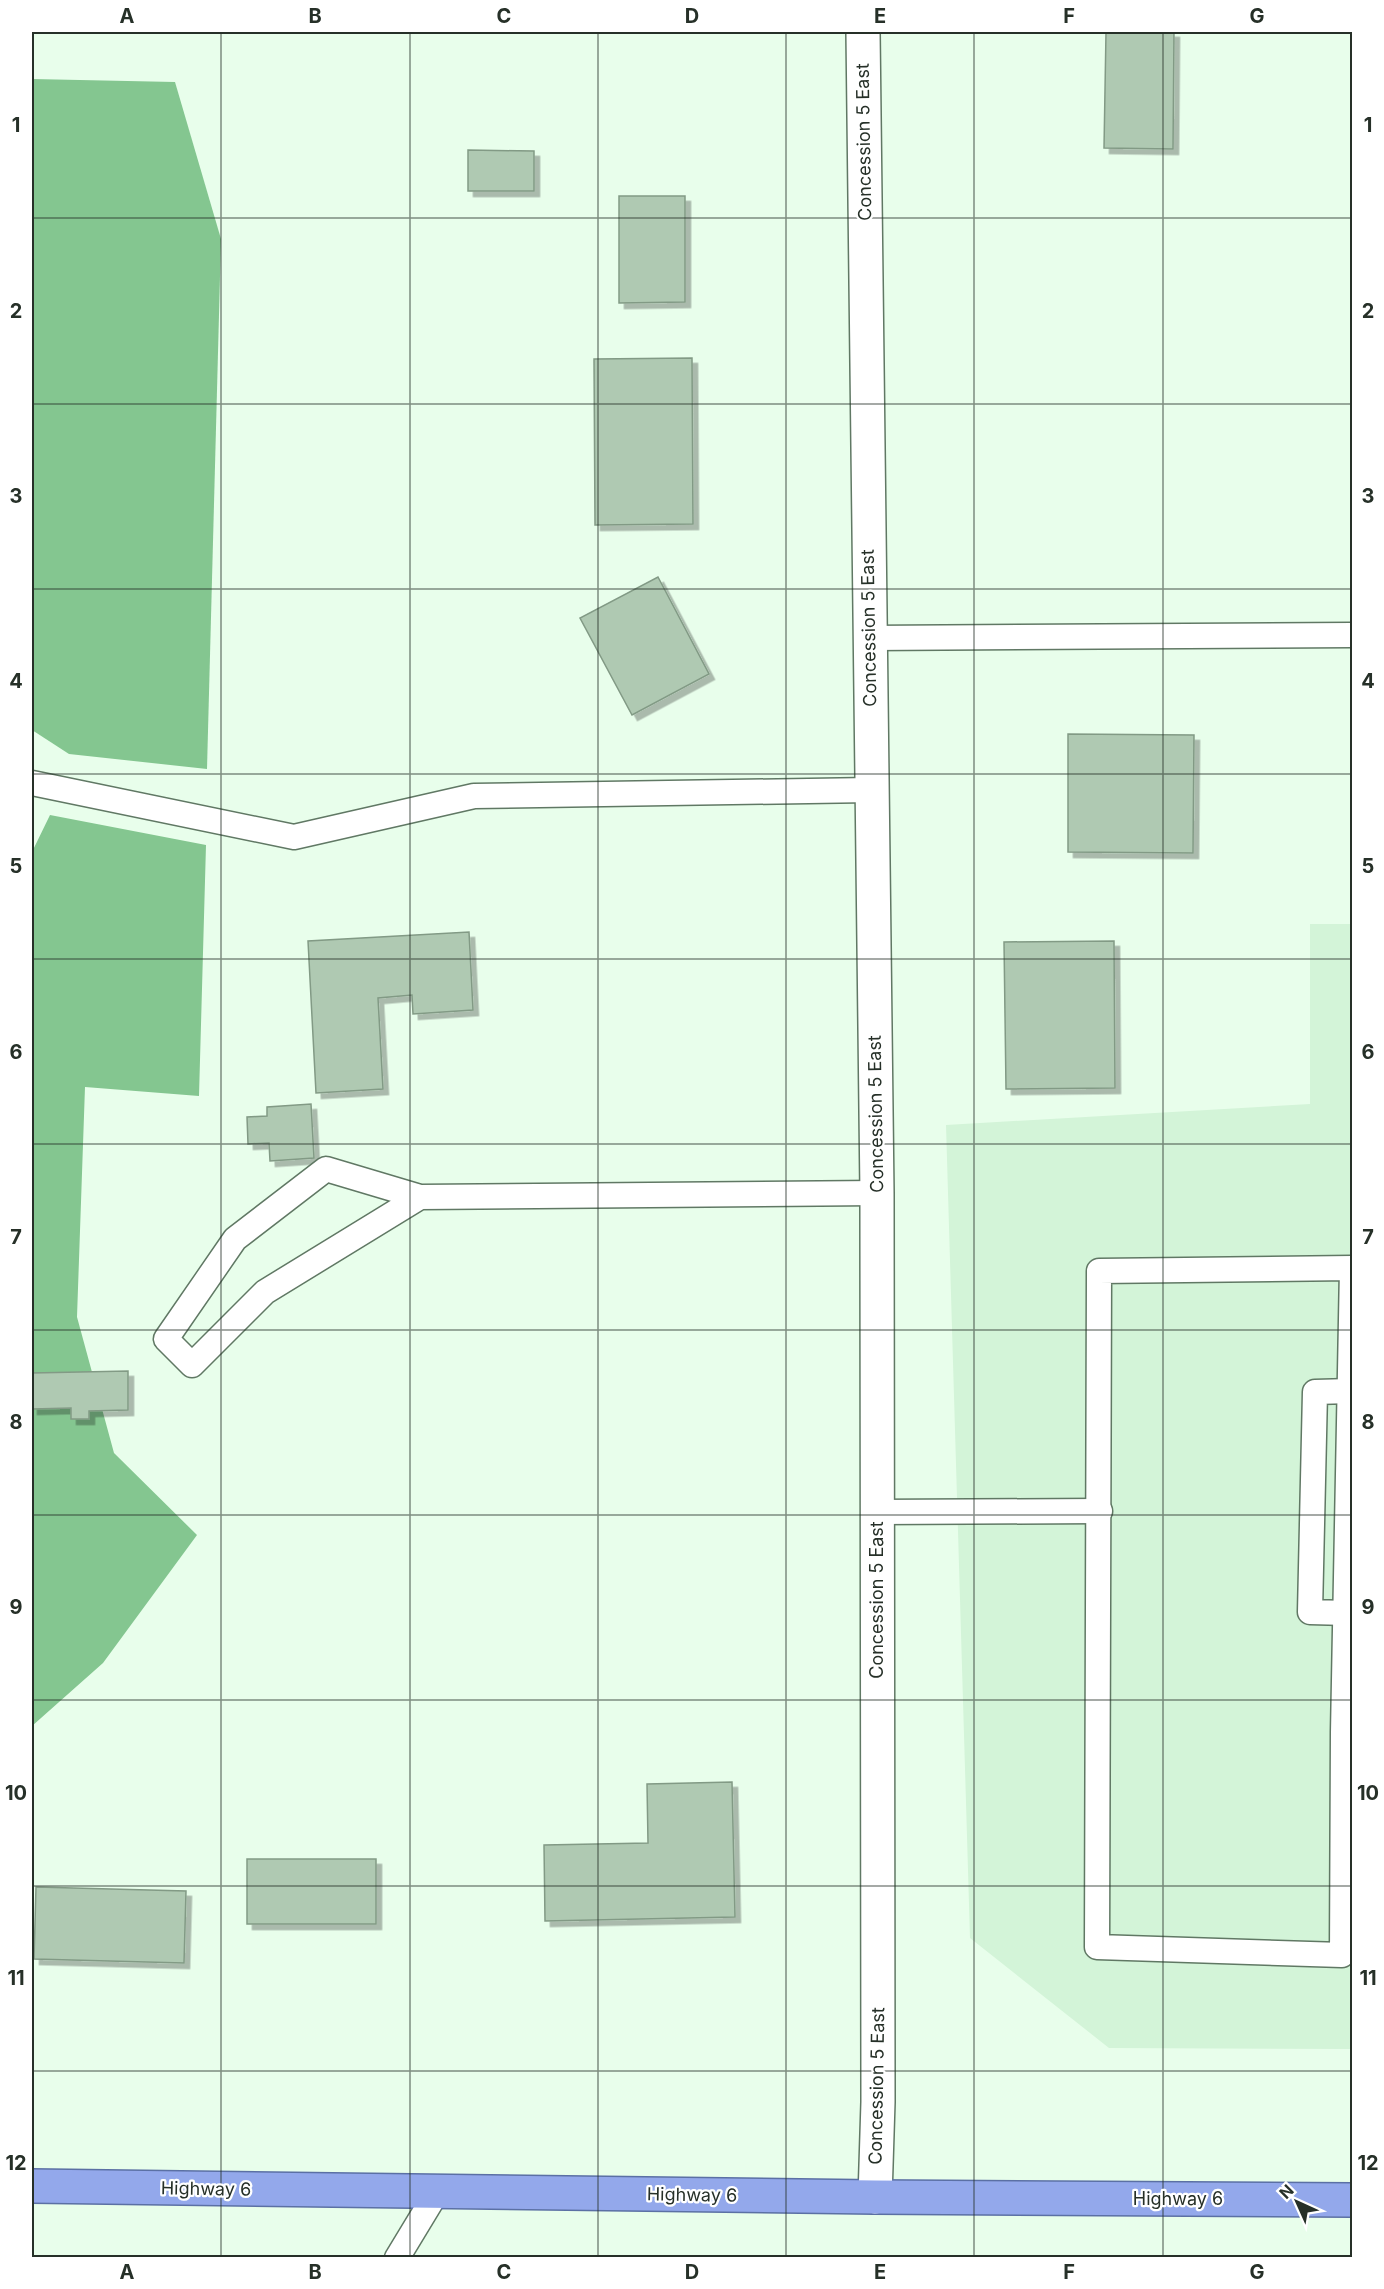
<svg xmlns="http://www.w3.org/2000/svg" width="1384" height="2289" font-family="Inter,sans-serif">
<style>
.built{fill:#d3f4d8}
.forest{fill:#84c690}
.building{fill:#afc9b2;stroke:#829a85;stroke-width:1.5;filter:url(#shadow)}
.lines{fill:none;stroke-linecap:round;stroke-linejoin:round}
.service-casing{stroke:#607864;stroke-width:27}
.tertiary-casing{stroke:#607864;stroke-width:36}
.trunk-casing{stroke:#5b70a4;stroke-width:36}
.service{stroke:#fff;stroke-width:24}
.tertiary{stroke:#fff;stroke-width:33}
.trunk{stroke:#93a8eb;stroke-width:33}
.grid{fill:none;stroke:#263028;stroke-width:1.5;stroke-opacity:0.55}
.labels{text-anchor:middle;stroke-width:4.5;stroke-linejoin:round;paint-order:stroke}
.street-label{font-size:18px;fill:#263028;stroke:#fff}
.neatline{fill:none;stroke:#263028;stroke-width:2}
.grid-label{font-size:20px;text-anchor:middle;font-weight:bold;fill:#263028}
</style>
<defs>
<filter id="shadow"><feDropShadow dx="5.5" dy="5.5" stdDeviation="0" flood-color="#0004"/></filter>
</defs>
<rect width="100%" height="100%" fill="#e8feeb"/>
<polygon class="built" points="1310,924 1352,924 1352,2049 1109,2048 970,1938 946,1125 1310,1104"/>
<g class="forest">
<polygon points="32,79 175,82 221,239 207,769 69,754 32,730"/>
<polygon points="50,815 206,845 199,1096 85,1087 77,1317 114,1453 197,1535 103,1663 32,1726 32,852"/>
</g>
<g class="building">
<polygon points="1106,32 1174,32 1173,149 1104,148"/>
<polygon points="468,150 534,151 534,191 468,191"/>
<polygon points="619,196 685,196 685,302 619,303"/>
<polygon points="692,358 693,524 595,525 594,359"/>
<polygon points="658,577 709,674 632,715 580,618"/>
<polygon points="1068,734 1194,735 1193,853 1068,852"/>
<polygon points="469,932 473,1010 413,1014 412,995 378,998 383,1089 316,1093 308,941"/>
<polygon points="1114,941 1115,1088 1006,1089 1004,942"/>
<polygon points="311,1104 314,1158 270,1161 269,1143 248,1144 247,1117 267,1116 267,1107"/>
<polygon points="128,1371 128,1410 89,1411 89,1419 71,1419 71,1408 32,1409 32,1373"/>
<polygon points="732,1782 735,1917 545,1921 544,1845 648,1843 647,1784"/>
<rect x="247" y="1859" width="129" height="65"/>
<polygon points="36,1887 186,1891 184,1963 34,1959"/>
</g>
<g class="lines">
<g class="service-casing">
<g id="service">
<polyline points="870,638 1352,635"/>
<polyline points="32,783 294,837 474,796 871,790"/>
<polyline points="420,1197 265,1292 192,1365 166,1339 235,1239 326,1169 420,1197 877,1193"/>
<polygon points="1352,1268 1343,1732 1342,1955 1097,1947 1099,1271"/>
<polyline points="877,1512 1100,1511"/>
<polyline points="1347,1613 1310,1612 1315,1392 1351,1391"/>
<polyline points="397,2258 437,2192"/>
</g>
</g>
<g class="tertiary-casing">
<polyline id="tertiary" points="863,32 877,1193 878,2102 875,2197"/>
</g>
<g class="trunk-casing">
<polyline id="trunk" points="32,2186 875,2197 1352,2200"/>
</g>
<use href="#service" class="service"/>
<use href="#tertiary" class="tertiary"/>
<use href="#trunk" class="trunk"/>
</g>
<path class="grid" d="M221 32V2258M410 32V2258M598 32V2258M786 32V2258M974 32V2258M1163 32V2258M32 218H1352M32 404H1352M32 589H1352M32 774H1352M32 959H1352M32 1144H1352M32 1330H1352M32 1515H1352M32 1700H1352M32 1886H1352M32 2071H1352"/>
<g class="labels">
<g class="street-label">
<text transform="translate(864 142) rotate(-91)" y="6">Concession 5 East</text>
<text transform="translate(869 628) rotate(-91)" y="6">Concession 5 East</text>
<text transform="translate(876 1114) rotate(-91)" y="6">Concession 5 East</text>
<text transform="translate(877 1600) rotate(-90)" y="6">Concession 5 East</text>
<text transform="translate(877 2086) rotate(-89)" y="6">Concession 5 East</text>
<text transform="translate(206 2189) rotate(1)" y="6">Highway 6</text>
<text transform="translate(692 2195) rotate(1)" y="6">Highway 6</text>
<text x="1178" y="2205">Highway 6</text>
</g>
</g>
<rect width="1384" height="2289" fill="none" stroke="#ffffff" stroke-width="66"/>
<g transform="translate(1297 2202) rotate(315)" stroke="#ffffff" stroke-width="4.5" paint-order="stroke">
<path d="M0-4.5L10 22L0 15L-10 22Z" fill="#263028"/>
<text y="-9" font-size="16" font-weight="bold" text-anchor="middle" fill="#263028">N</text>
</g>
<rect x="33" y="33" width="1318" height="2223" class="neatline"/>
<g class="grid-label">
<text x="127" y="23">A</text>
<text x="315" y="23">B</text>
<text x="504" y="23">C</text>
<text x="692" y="23">D</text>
<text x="880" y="23">E</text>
<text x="1069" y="23">F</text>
<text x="1257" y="23">G</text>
<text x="16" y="132">1</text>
<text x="1368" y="132">1</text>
<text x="16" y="318">2</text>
<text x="1368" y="318">2</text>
<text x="16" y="503">3</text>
<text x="1368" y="503">3</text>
<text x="16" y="688">4</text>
<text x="1368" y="688">4</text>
<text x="16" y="873">5</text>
<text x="1368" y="873">5</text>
<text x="16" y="1059">6</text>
<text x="1368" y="1059">6</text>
<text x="16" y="1244">7</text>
<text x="1368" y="1244">7</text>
<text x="16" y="1429">8</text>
<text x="1368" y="1429">8</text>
<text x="16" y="1614">9</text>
<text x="1368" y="1614">9</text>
<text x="16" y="1800">10</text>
<text x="1368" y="1800">10</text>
<text x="16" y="1985">11</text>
<text x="1368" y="1985">11</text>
<text x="16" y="2170">12</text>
<text x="1368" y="2170">12</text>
<text x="127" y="2279">A</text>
<text x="315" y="2279">B</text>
<text x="504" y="2279">C</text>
<text x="692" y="2279">D</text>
<text x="880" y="2279">E</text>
<text x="1069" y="2279">F</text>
<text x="1257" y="2279">G</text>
</g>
</svg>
